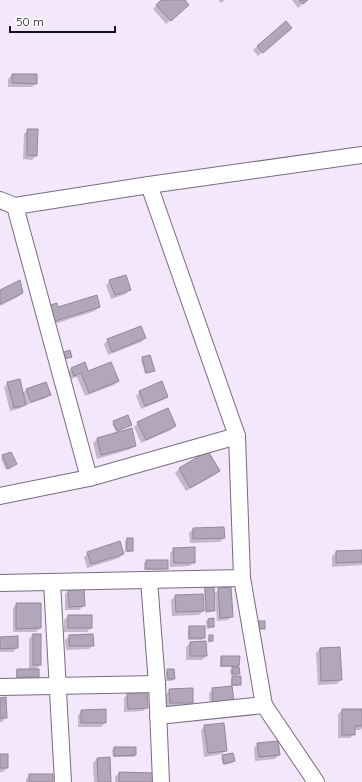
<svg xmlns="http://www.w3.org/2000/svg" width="362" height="782" font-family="Quicksand,sans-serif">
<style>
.shadow{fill:#0003}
.building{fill:#b2a7ba;stroke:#92889a}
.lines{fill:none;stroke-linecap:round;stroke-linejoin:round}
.minor-casing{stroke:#776d7f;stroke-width:18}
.minor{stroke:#fff;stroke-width:16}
</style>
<rect width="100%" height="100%" fill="#f2e7fb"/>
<g class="shadow">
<polygon points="162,0 184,0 184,8 166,24 153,9"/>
<polygon points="218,0 225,0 221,3"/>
<polygon points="292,0 307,0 298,8"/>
<polygon points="286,22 286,32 258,56 253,50"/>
<polygon points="12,75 36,83 32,87 8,87 8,79"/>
<polygon points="28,130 36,156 32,160 23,159 24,134"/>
<polygon points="110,281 130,290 126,294 111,299 106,285"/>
<polygon points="0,291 22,293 18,297 0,306"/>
<polygon points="99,307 95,311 48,326 58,308"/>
<polygon points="145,338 141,342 108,355 104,344 108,340"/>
<polygon points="142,358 154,371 152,372 145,374 141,360"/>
<polygon points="71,369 87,372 118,381 114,385 85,396 77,377 70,379 67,373"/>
<polygon points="8,383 22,394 26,390 50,394 46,398 26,405 26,404 21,408 10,411 4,387"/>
<polygon points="140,392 167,396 163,400 141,409 136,396"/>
<polygon points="114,422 131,425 116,432 112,424"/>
<polygon points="138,423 175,426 171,430 141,443 134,427"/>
<polygon points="131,430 135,445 131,449 97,459 93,443 97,439"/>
<polygon points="3,456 15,464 6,470 1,458"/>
<polygon points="179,469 219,471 215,475 186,491 175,473"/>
<polygon points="193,529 224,538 220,542 190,543 189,533"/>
<polygon points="127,539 132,539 132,551 130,552 125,552 125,541"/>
<polygon points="174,549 194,562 190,566 170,567 170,553"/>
<polygon points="362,551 362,565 332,567 332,556 336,552"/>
<polygon points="88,553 123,554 119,558 87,568 84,557"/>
<polygon points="146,561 167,568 165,570 144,570 144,563"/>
<polygon points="205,588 214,611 212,612 205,613 204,590"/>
<polygon points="219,589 232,616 228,620 217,621 215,594 214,594"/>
<polygon points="69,590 84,606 79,610 65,610 65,594"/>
<polygon points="176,596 204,610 199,615 172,616 171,600"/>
<polygon points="17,604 40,628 36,632 13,632 13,608"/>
<polygon points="68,616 91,628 87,632 64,632 64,620"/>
<polygon points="213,619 213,627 211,628 207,629 206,621 208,620"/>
<polygon points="190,627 204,638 202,640 188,640 188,629"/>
<polygon points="33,634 40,634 40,665 35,670 38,677 36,678 16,678 16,671 18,670 29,670 29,639"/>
<polygon points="70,636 93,645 89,649 66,650 65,640"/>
<polygon points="210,636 212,641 208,643 208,638"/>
<polygon points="0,638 17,648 13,652 0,652"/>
<polygon points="190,643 206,656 202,660 186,660 186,647"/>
<polygon points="320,649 341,680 337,684 318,685 316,653"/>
<polygon points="222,657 238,666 235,668 238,673 235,677 240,684 238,686 231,686 233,700 210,706 209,693 213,689 231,687 231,679 235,675 231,675 230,670 233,667 220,667 220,659"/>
<polygon points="168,670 174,679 172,681 166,681 166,672"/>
<polygon points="170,690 192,702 188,706 166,707 166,694"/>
<polygon points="128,694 147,707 143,711 124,712 124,698"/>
<polygon points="0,699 6,717 2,722 0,722"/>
<polygon points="342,710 362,710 362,728 360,730 354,730 354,734 350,738 338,738 338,714"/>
<polygon points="82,711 105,723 101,727 78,727 78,715"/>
<polygon points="205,726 226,750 222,754 204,757 201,730"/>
<polygon points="258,744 279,755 275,759 255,761 254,748"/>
<polygon points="114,748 135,755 134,757 113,757 112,750"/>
<polygon points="0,755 7,768 3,772 0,772"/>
<polygon points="223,756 234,761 232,763 223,765 221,758"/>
<polygon points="109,758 110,782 94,782 93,763 97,759"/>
<polygon points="119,773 153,782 115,782 115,777"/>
<polygon points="30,775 52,782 26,782 26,779"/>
</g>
<g class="building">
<polygon points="161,0 185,0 189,5 171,21 156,5"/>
<polygon points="299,0 308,0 303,4"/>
<polygon points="286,21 292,28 263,53 257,46"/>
<polygon points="12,74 37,74 37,84 12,83"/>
<polygon points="27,129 38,129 37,156 27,155"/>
<polygon points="126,275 131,290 115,295 109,280"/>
<polygon points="20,280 23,293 0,304 0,290"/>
<polygon points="97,295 100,307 52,322 47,306 57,303 58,307"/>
<polygon points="141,326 146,338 112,352 107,339"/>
<polygon points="70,350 72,357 63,359 61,353"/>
<polygon points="150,355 155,371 146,373 142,357"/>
<polygon points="85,362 88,371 111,362 119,381 89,393 81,373 74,376 71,368"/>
<polygon points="20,379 26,405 14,408 7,382"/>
<polygon points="162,381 168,397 145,406 139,391"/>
<polygon points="46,382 51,395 31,402 26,389"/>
<polygon points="168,408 176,426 146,440 137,422"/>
<polygon points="128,415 132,425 117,431 113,421"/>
<polygon points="132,428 136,446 101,455 97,438"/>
<polygon points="208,451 220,471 190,488 179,468"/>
<polygon points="11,452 17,464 8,469 2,455"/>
<polygon points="224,527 225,538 193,539 193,528"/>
<rect x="127" y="538" width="6" height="13"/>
<polygon points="120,541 124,554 91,564 87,552"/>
<polygon points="195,547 195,563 174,563 173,548"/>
<polygon points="362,550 362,562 336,563 336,551"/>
<rect x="146" y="560" width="22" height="9"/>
<polygon points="205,587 214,587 215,611 206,611"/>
<polygon points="231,587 233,617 220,618 218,588"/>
<polygon points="68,589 84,589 85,606 69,607"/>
<polygon points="203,594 204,611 176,612 175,595"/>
<polygon points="16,603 41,603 41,628 16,629"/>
<rect x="68" y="615" width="24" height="13"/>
<polygon points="214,618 214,627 208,627 208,619"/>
<rect x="256" y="621" width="9" height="8"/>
<rect x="189" y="626" width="16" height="12"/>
<rect x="33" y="634" width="8" height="31"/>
<polygon points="93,634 94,646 69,646 69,635"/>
<rect x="209" y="635" width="4" height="6"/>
<polygon points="18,636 18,648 0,649 0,637"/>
<polygon points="206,641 207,656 190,656 190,642"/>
<polygon points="340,647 342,680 321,681 320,648"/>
<polygon points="221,656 240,656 239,666 221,666"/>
<polygon points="232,667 239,667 240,674 232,674"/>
<rect x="17" y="669" width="22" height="8"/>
<polygon points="167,669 174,669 175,679 168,679"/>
<rect x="232" y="676" width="9" height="9"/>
<polygon points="232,686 234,701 213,702 212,688"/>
<polygon points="193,688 193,703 170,703 169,689"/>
<polygon points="147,692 148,708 128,709 127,693"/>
<polygon points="6,697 7,718 0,718 0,698"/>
<polygon points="106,709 106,723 81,723 81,710"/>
<polygon points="342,709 362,709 362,726 355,726 355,735 342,735"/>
<polygon points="224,723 227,751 208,753 204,725"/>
<polygon points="278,741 280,755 259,757 257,743"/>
<polygon points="114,747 136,747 136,755 114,756"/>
<polygon points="233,753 235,761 224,764 222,755"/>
<rect x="0" y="754" width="8" height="14"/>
<polygon points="110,757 111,782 98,782 97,758"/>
<polygon points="119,772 154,773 154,782 119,782"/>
<rect x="29" y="774" width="24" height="8"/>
</g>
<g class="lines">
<g class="minor-casing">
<g id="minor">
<polyline points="149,185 237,436 242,578 264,705 316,782"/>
<polyline points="0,200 15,206 149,185 362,155"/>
<polyline points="15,206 89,478"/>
<polyline points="0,496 89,478 237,436"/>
<polyline points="149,580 157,684 161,782"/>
<polyline points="52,582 63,782"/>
<polyline points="0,583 242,578"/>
<polyline points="0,687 157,684"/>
<polyline points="158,716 264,705"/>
</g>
</g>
<use href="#minor" class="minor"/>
</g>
<path d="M10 26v6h105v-6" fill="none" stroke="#131016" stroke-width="2"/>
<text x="16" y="26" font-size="12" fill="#131016" stroke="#ffffff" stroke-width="3" paint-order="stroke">50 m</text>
</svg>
